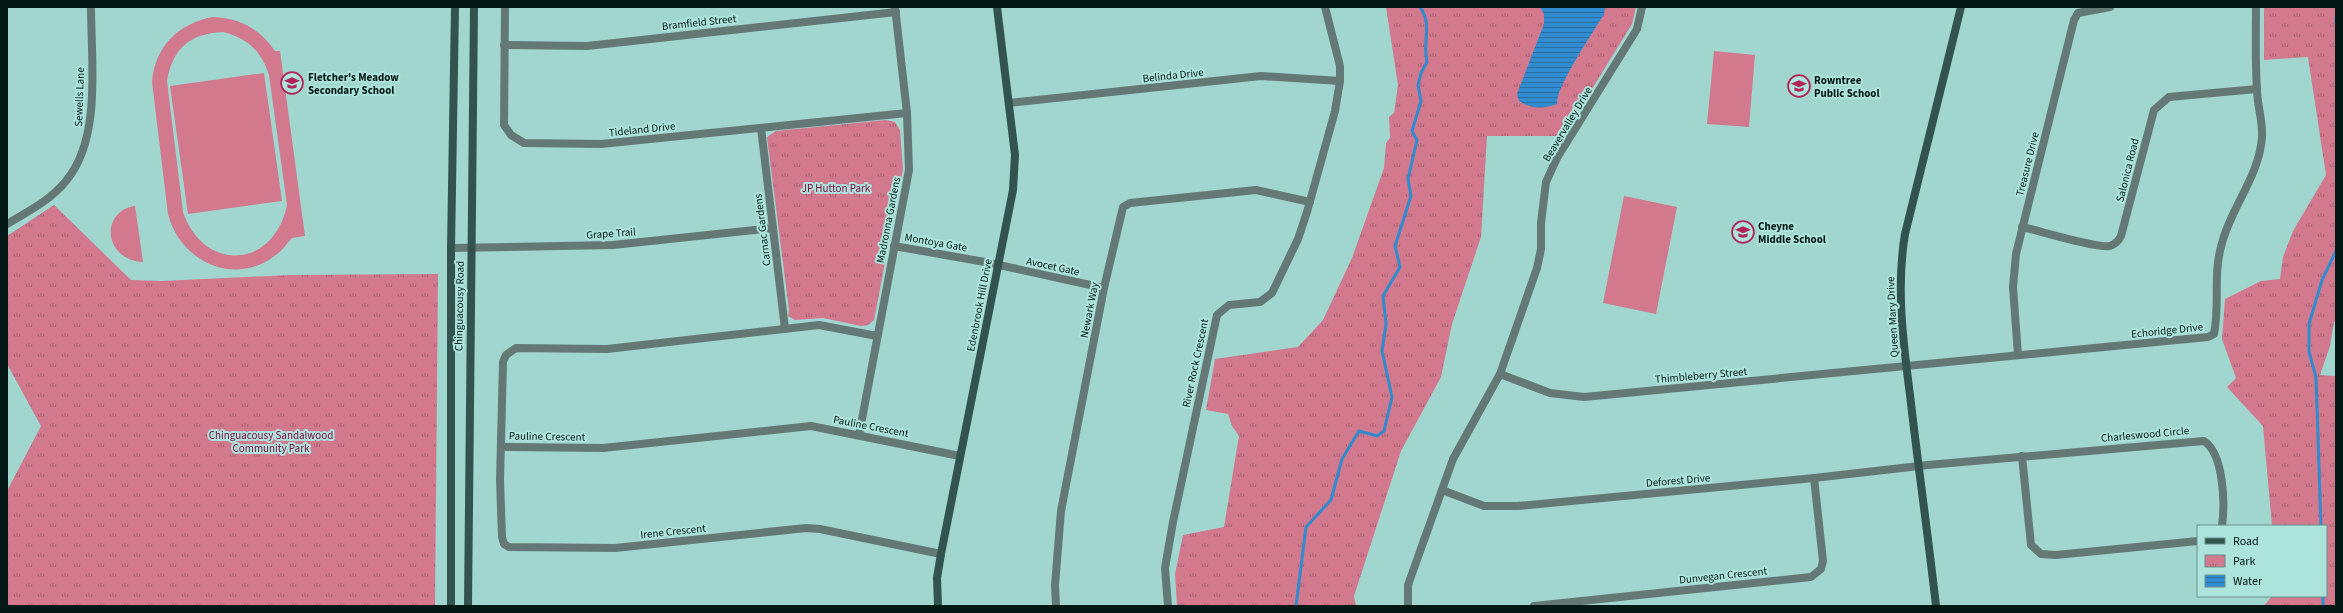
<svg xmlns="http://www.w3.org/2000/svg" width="2343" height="613" font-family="'Source Sans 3',sans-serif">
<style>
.grass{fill:#d2798e;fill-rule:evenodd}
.park{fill:url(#park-tufts)}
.water{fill:url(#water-rules)}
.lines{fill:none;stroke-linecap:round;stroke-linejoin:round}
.stream{stroke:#318bce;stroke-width:3}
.street{stroke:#647976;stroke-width:8}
.secondary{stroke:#33534f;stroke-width:8}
.labels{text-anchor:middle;stroke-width:4;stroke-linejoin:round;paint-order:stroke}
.street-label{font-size:11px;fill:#041916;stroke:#ace3db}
.poi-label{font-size:11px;font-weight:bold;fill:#041916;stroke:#ace3db;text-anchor:start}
.park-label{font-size:11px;fill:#860b3d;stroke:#ace3db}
</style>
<defs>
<pattern id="park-tufts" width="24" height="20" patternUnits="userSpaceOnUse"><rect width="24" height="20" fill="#d2798e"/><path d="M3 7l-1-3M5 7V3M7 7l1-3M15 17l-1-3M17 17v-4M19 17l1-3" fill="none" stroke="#a86273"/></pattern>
<pattern id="water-rules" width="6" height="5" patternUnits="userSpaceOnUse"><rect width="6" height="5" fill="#318bce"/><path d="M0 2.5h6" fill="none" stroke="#2771a6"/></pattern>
</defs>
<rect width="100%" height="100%" fill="#a0d6ce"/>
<g class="grass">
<path d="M213 17C241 18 259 29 275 51H280L305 236 292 238C287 243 283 250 277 254 236 288 180 262 168 214L152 82C155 46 179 23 213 17ZM223 32C249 39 261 51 269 75L287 205C274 269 204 273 183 212L167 81C173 48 189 34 223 32Z"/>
<polygon points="1714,51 1755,55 1749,127 1707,124"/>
<polygon points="264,73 282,201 188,214 170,86"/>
<polygon points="1624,196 1677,207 1656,314 1603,303"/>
<path d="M135 206 143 262C103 260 100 211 135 206Z"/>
</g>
<g class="park">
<polygon points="1386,7 1636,7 1632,24 1563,136 1487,136 1481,237 1452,324 1441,377 1401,451 1354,596 1356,606 1177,606 1175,574 1183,535 1224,527 1239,436 1232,426 1228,414 1206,410 1215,359 1298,347 1323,320 1352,258 1384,168 1386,143 1390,138 1389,117 1394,113 1398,85"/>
<polygon points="2264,7 2336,7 2336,321 2334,322 2330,346 2320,375 2336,376 2336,606 2264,606 2272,596 2326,596 2326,526 2272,526 2263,426 2227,387 2236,378 2222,339 2225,299 2261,281 2280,279 2283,257 2293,231 2326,175 2308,57 2264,60"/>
<polygon points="886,120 895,122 900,130 903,169 874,320 868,325 861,326 823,318 795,320 788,316 789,310 767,137 776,131"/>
<polygon points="54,205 131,280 161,281 290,275 438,274 435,606 7,606 7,491 41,426 7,364 7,236"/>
</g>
<path class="water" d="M1540 7H1605L1604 14C1594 31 1555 88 1557 104 1543 109 1531 109 1519 101L1517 94 1544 24V14Z"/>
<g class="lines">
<g class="stream">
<polyline points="2336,17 2336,22"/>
<polyline points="2321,526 2316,377 2309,352 2309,324 2322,280 2336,251"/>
<polyline points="2323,596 2323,605"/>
<path d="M1296 606 1306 527 1331 500 1342 459 1359 431 1377 436 1384 431 1392 397 1382 351 1386 324 1383 296 1400 267 1395 246 1411 196 1408 179 1417 140 1412 131 1421 101 1418 85 1421 73 1427 62C1422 41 1433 25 1420 7"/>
</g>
<g class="street">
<polyline points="505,7 504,125 511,135 524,143 601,144 907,113"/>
<polyline points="504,45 587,46 896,12"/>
<polyline points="1009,103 1261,76 1340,81"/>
<polyline points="761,128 785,329"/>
<path d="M7 224C27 212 51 200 66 181 102 138 91 61 91 7"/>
<path d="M2022 227C2037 230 2099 249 2110 246 2116 244 2119 240 2121 236L2154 110 2169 97 2257 89"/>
<polyline points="894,246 985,262 1104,288"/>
<polyline points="451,248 613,245 773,228"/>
<polyline points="877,336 819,325 607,349 516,348 506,355 503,362 500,480 502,537 504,544 509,547 615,548 806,528 820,529 941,554"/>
<polyline points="2018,355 2013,287 2016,254 2074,20 2078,13 2110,7"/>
<path d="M1500 374 1550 393 1584 397 2208 337 2214 334C2220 305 2213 276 2221 247 2230 208 2259 178 2262 137 2263 121 2257 105 2257 89 2255 62 2256 34 2256 7"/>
<polyline points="859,435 909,170 907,113 895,7"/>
<polyline points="502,447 603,448 811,426 960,456"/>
<polyline points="2022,456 2031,545 2041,554 2056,555 2198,541"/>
<path d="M1442 490 1484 506H1518L1814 478 1928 465 2204 441C2224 454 2225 504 2222 526"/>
<polyline points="1056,606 1055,585 1061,511 1104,288 1123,207 1130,203 1256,190 1310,202"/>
<polyline points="1168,606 1165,568 1173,522 1217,315 1229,305 1260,302 1272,293 1298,239 1307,212 1335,111 1340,81 1340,66 1325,7"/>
<polyline points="1408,606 1408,585 1453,459 1500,374 1537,268 1541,249 1541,223 1546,182 1557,158 1637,29 1642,7"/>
<polyline points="1534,606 1811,577 1821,569 1823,561 1814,478"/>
</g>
<g class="secondary">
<polyline points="451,606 451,248 455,7"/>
<polyline points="468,606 474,7"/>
<polyline points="938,606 937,578 941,554 1013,190 1015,155 997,7"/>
<path d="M1936 606C1928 535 1918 465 1910 395 1903 341 1896 288 1905 234L1961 7"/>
</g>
</g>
<defs>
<g id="school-ring" transform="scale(1.15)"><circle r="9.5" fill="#ace3db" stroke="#b22357" stroke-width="1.5"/><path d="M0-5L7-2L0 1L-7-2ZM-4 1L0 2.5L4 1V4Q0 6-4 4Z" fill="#b22357"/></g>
</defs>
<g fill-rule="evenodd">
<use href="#school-ring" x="292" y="83"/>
<use href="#school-ring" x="1799" y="86"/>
<use href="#school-ring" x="1743" y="232"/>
</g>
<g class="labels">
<g class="street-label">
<text transform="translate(699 22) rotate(-6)" y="4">Bramfield Street</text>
<text transform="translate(1173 75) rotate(-6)" y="4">Belinda Drive</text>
<text transform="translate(79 97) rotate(-88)" y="4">Sewells Lane</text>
<text transform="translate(1567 124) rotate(-59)" y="4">Beavervalley Drive</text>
<text transform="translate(642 129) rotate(-6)" y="4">Tideland Drive</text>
<text transform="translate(2027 164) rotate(-76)" y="4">Treasure Drive</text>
<text transform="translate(2127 170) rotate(-76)" y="4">Salonica Road</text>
<text transform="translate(888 220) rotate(-79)" y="4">Madronna Gardens</text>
<text transform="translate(762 230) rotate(-97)" y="4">Carnac Gardens</text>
<text transform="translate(611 233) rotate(-4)" y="4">Grape Trail</text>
<text transform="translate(936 242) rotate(10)" y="4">Montoya Gate</text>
<text transform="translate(1053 266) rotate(12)" y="4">Avocet Gate</text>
<text transform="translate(979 305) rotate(-79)" y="4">Edenbrook Hill Drive</text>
<text transform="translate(459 306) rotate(-89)" y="4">Chinguacousy Road</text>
<text transform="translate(1089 310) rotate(-79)" y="4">Newark Way</text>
<text transform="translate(1892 317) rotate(-93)" y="4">Queen Mary Drive</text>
<text transform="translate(2167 330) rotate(-6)" y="4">Echoridge Drive</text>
<text transform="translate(1195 363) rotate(-78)" y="4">River Rock Crescent</text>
<text transform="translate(1701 375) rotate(-5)" y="4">Thimbleberry Street</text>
<text transform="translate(871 426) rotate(11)" y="4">Pauline Crescent</text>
<text transform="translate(2145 434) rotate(-5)" y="4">Charleswood Circle</text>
<text transform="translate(547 436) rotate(1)" y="4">Pauline Crescent</text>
<text transform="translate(1678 480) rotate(-5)" y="4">Deforest Drive</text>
<text transform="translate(673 531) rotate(-6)" y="4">Irene Crescent</text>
<text transform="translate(1723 575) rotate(-6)" y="4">Dunvegan Crescent</text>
</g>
<g class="poi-label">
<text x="308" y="81">Fletcher's Meadow<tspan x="308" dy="13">Secondary School</tspan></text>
<text x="1814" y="84">Rowntree<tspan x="1814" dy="13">Public School</tspan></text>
<text x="1758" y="230">Cheyne<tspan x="1758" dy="13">Middle School</tspan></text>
</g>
<g class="park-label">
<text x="836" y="192">JP Hutton Park</text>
<text x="271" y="439">Chinguacousy Sandalwood<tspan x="271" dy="13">Community Park</tspan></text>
</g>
</g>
<rect width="2343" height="613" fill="none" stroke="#041916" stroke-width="16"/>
<rect x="2197" y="525" width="130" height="72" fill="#ace3db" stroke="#69928c"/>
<rect x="2205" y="538" width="20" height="6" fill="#33534f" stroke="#69928c"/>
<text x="2233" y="545" font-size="12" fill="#041916">Road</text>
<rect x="2205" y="555" width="20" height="12" fill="url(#park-tufts)" stroke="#69928c"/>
<text x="2233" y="565" font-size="12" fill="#041916">Park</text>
<rect x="2205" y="575" width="20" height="12" fill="url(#water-rules)" stroke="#69928c"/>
<text x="2233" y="585" font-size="12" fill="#041916">Water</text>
</svg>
